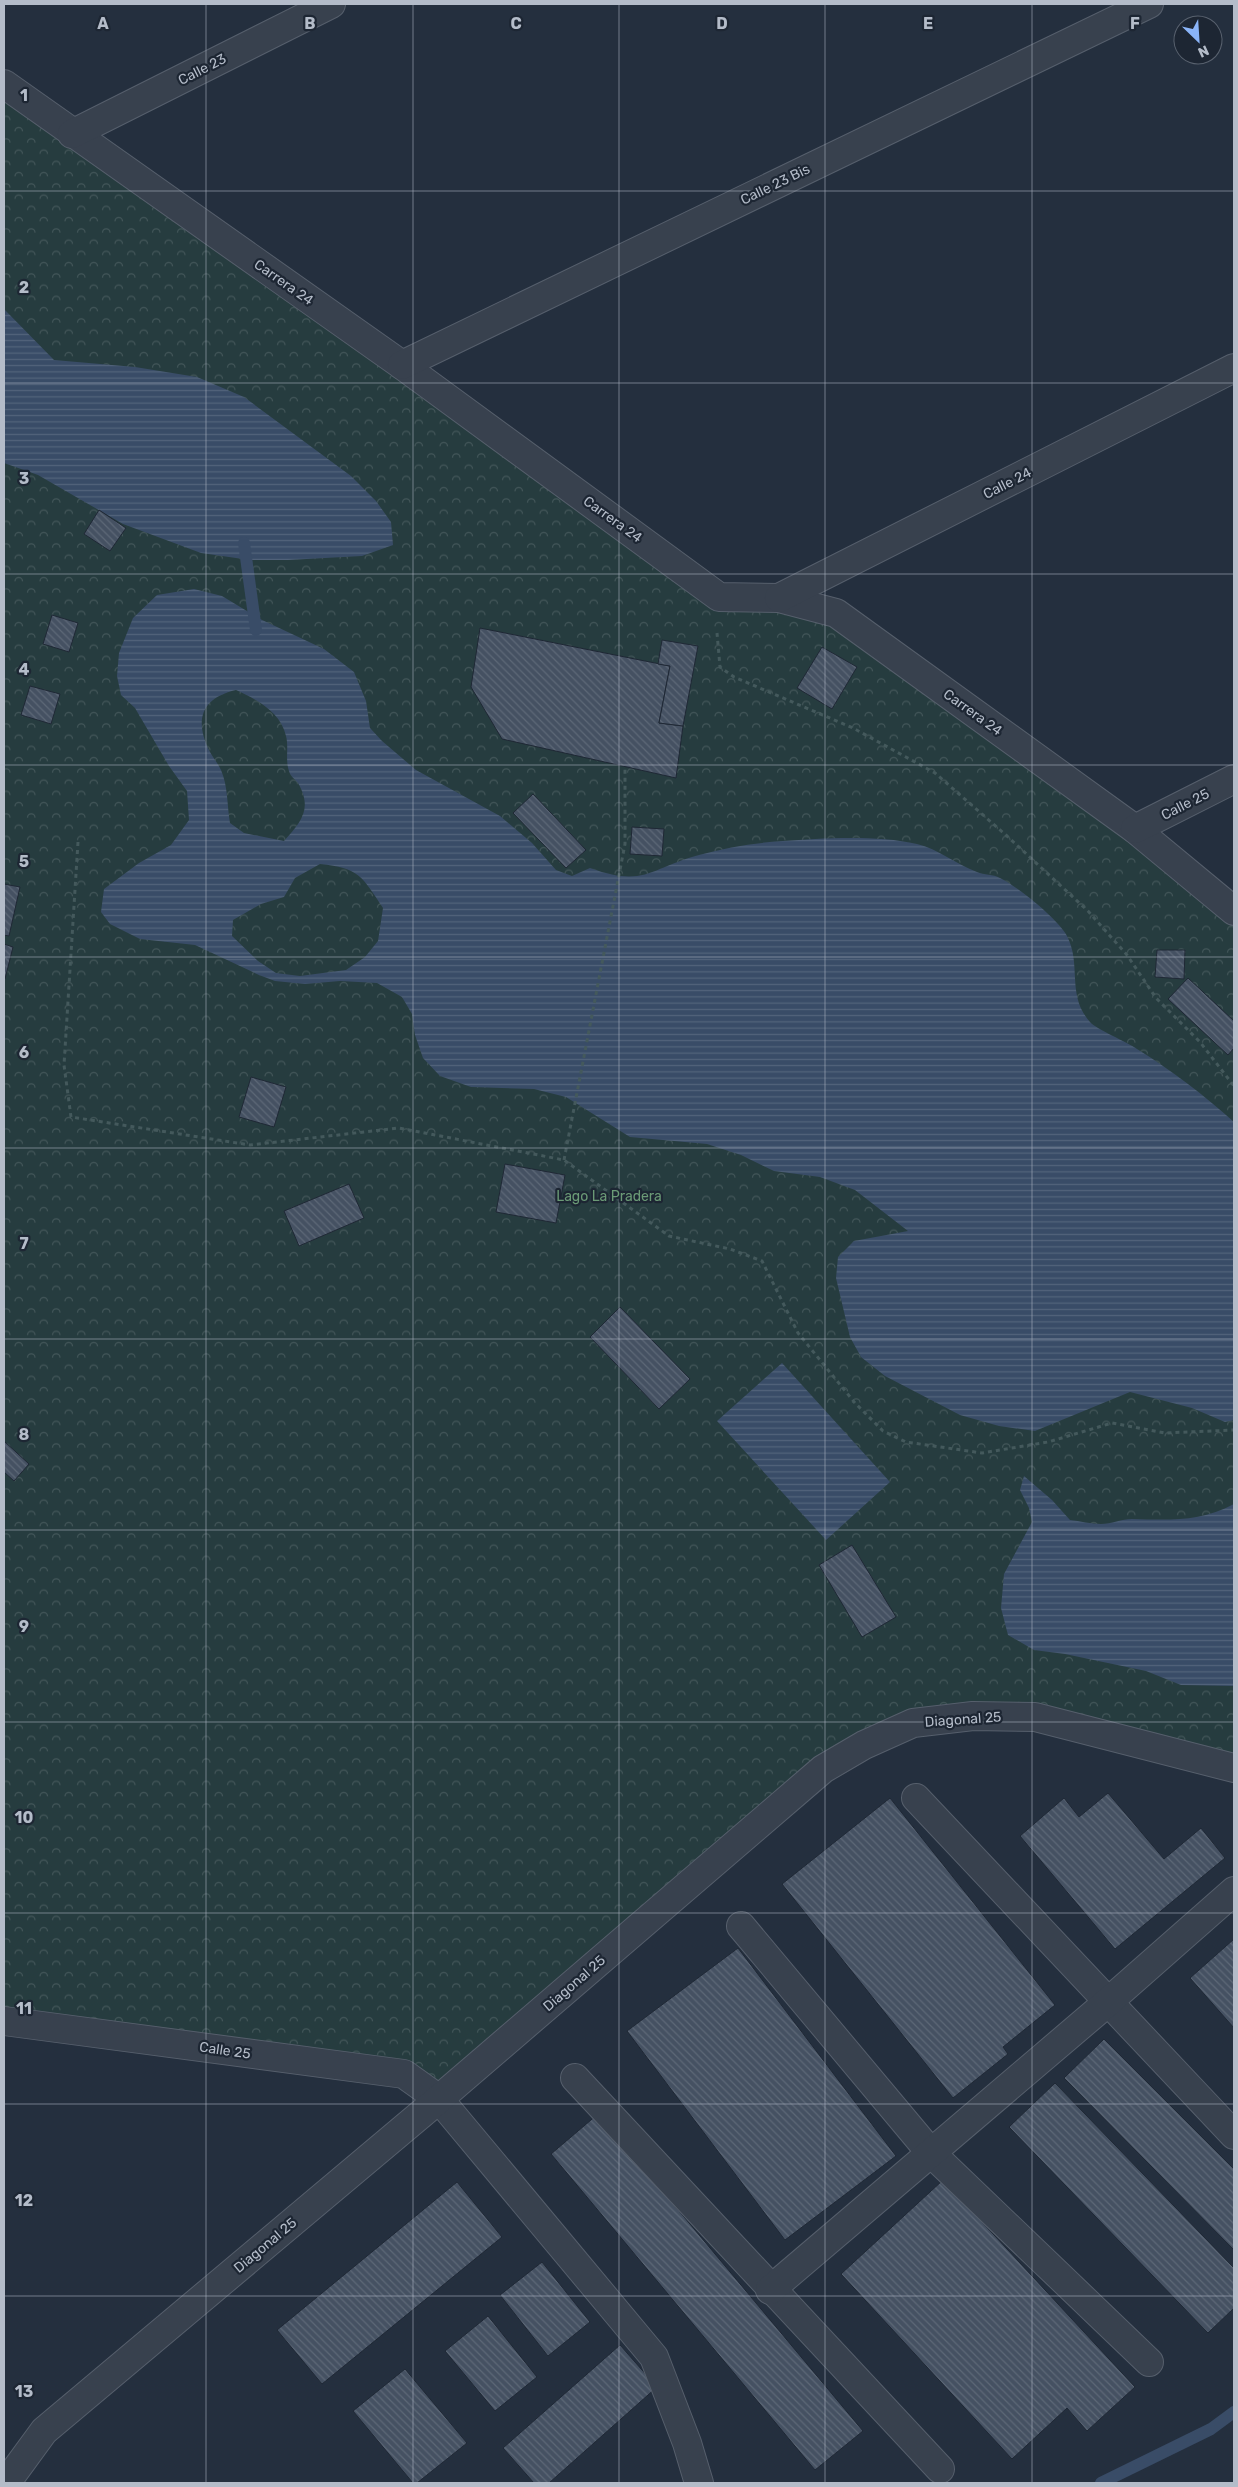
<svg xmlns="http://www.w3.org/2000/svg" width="1238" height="2487" font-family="Rubik,sans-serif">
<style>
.forest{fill:url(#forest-crowns)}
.water{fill:url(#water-rules);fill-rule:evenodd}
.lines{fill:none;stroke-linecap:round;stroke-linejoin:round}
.stream{stroke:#394c67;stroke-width:12}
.building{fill:url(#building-back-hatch);stroke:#1f2835}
.minor-casing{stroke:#565f6c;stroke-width:30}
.path{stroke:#44595c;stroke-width:3;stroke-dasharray:4 4;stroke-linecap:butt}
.minor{stroke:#38414e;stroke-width:28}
.grid{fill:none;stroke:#b4bcc9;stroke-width:1;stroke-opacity:0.55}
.labels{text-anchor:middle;stroke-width:4.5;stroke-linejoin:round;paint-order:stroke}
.street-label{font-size:14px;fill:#b4bcc9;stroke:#1d2633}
.park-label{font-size:14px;fill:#6b9a76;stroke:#1d2633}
.grid-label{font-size:16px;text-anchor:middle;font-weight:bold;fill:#b4bcc9;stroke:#1d2633;stroke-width:4.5;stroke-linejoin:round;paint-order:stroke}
</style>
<defs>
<pattern id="forest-crowns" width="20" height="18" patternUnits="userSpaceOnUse" patternTransform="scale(1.25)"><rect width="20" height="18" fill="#263c3f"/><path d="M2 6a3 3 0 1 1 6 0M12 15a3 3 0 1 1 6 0" fill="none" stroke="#435659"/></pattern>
<pattern id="water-rules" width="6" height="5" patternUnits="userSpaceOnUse" patternTransform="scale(1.25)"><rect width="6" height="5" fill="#394c67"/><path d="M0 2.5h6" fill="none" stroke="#53647b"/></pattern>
<pattern id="building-back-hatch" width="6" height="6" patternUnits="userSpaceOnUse" patternTransform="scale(1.25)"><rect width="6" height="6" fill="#455162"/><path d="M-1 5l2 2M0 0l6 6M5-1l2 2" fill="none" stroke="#5d6877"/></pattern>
</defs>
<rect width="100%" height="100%" fill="#242f3e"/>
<polygon class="forest" points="4,84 719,597 836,613 1234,911 1234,1768 1035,1717 864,1745 439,2099 404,2074 4,2021"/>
<g class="water">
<polygon points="4,309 54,360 135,367 197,377 244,397 351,476 376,501 391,522 393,545 362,556 288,560 250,560 201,553 123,524 38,475 4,463"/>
<path d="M194 589 222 596 260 619 324 649 354 672 366 701 370 728 382 741 416 770 500 816 532 843 556 870 572 876 590 868C645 888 650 868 699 855 727 847 754 843 783 841 823 838 878 835 917 844 938 849 956 864 977 872 984 875 993 874 1000 878 1017 886 1059 920 1067 936 1082 965 1066 995 1090 1022 1096 1029 1127 1042 1137 1049 1171 1070 1204 1095 1234 1122V1420L1225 1422 1192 1408 1130 1392 1035 1431 999 1426 960 1415 885 1376 861 1357 850 1337 836 1278 838 1257 854 1241 908 1231 855 1190 820 1177 774 1171 741 1155 707 1144 630 1137 566 1097 534 1089 471 1087 440 1076 423 1058 415 1035 412 1014 402 997 377 983 340 981 305 984 275 981 259 975 195 945 140 939 110 924 101 912 104 889 139 863 171 845 189 820 187 791 169 766 135 708 121 695 117 676 119 653 133 618 157 595ZM236 690C256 699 281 712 286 736 289 747 285 760 289 771 290 776 295 779 298 783 313 809 301 822 284 841L244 833 230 823C227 805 228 786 221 770 218 763 212 757 209 750 194 719 202 698 236 690ZM320 864C359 868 362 876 383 908L378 941 365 957 346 970 300 976 276 973 258 961 232 936 233 920 261 904 284 897 295 878Z"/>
<polygon points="782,1363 890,1482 826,1540 717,1421"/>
<path d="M1024 1476 1052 1500 1070 1520C1080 1521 1091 1524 1101 1524 1111 1524 1122 1519 1132 1519 1170 1520 1200 1522 1234 1504V1686L1181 1685 1146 1671 1065 1654 1034 1650 1008 1635 1001 1608 1004 1574 1032 1522 1029 1508 1020 1490Z"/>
</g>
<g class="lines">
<g class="stream">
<polyline points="244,543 256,630"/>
<polyline points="1101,2483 1211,2429 1234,2412"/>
</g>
</g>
<g class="building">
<polygon points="99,510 126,528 110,551 84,534"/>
<polygon points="52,615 78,623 69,652 43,644"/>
<polygon points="480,628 670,666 659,723 683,726 676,778 502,739 471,687"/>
<polygon points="662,640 698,646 683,726 659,723 670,666 658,664"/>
<polygon points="822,647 857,667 832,709 797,688"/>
<polygon points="30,686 60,694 51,724 21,715"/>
<polygon points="533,794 586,850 566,868 513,813"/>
<polygon points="632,827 664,829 662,856 630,854"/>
<polygon points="4,884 20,887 9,936 4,935"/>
<polygon points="4,944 13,947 5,979 4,979"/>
<polygon points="1157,950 1185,950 1184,979 1155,977"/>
<polygon points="1188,978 1234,1021 1234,1048 1228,1055 1168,999"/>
<polygon points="251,1077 286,1087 274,1127 239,1117"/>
<polygon points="505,1164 565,1175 556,1223 496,1212"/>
<polygon points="349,1184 364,1218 299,1246 284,1211"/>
<polygon points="620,1307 690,1379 659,1409 590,1337"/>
<polygon points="4,1441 29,1464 14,1481 4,1472"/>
<polygon points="852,1545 896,1617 862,1637 819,1565"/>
<polygon points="1108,1793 1164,1859 1201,1828 1225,1858 1115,1949 1020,1836 1064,1798 1079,1817"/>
<polygon points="890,1798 1055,2005 1003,2047 1008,2054 953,2098 782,1884"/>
<polygon points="1234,1939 1234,2028 1190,1978"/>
<polygon points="738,1948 896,2156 785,2240 627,2031"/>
<polygon points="1104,2039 1234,2169 1234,2250 1064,2078"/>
<polygon points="1055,2083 1234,2268 1234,2308 1208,2333 1009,2127"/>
<polygon points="598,2114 863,2431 815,2470 551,2154"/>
<polygon points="943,2180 1135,2387 1087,2431 1067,2408 1012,2459 841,2274"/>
<polygon points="457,2182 502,2237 322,2384 277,2330"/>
<polygon points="542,2262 590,2322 548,2356 500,2295"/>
<polygon points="488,2316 537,2377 495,2411 445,2351"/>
<polygon points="620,2345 657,2387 549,2483 534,2483 503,2448"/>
<polygon points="405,2369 467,2443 417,2483 413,2483 353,2411"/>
</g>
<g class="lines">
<g class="minor-casing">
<g id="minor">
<polyline points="4,84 402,365 719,597 779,598 836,613 1135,829 1234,911"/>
<polyline points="72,134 331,4"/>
<polyline points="402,365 1149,4"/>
<polyline points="779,598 1234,368"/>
<polyline points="1135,829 1234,779"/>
<polyline points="916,1798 1234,2135"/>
<polyline points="741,1926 931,2153 1149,2362"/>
<polyline points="4,2021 404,2074 439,2099 654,2357 687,2443 699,2483"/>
<polyline points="575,2078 940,2469"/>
<polyline points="770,2290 1108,2002 1234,1891"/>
<polyline points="6,2483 44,2431 439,2099 823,1769 864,1745 913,1723 973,1716 1035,1717 1234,1768"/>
</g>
</g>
<g class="path">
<polyline points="717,633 720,667 734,677 853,728 935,773 1007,836 1088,911 1127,955 1156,998 1200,1042 1234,1086"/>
<polyline points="78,842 64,1065 71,1117 250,1145 399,1128 564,1160 669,1236 730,1249 762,1261 798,1333 855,1403 883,1431 906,1442 982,1453 1048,1442 1112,1423 1165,1433 1234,1430"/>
<polyline points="564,1160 625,844 625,767"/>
</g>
<use href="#minor" class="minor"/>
</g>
<path class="grid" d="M206 4V2483M413 4V2483M619 4V2483M825 4V2483M1032 4V2483M4 191H1234M4 383H1234M4 574H1234M4 765H1234M4 957H1234M4 1148H1234M4 1339H1234M4 1530H1234M4 1722H1234M4 1913H1234M4 2104H1234M4 2296H1234"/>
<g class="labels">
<g class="street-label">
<text transform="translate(202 69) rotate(-27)" y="5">Calle 23</text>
<text transform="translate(775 184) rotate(-26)" y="5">Calle 23 Bis</text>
<text transform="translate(284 282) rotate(35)" y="5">Carrera 24</text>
<text transform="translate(1007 483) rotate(-27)" y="5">Calle 24</text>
<text transform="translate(613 519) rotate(36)" y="5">Carrera 24</text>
<text transform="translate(973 712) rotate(36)" y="5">Carrera 24</text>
<text transform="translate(1185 804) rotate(-27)" y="5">Calle 25</text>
<text transform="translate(963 1719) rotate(-4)" y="5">Diagonal 25</text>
<text transform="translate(574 1983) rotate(-41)" y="5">Diagonal 25</text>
<text transform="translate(225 2050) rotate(8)" y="5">Calle 25</text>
<text transform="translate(265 2245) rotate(-40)" y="5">Diagonal 25</text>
</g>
<g class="park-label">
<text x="609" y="1201">Lago La Pradera</text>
</g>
</g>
<g class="grid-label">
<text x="103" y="29">A</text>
<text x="310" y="29">B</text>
<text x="516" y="29">C</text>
<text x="722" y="29">D</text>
<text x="928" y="29">E</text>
<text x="1135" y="29">F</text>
<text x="24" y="101">1</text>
<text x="24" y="293">2</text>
<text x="24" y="484">3</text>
<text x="24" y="675">4</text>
<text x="24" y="867">5</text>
<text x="24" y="1058">6</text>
<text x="24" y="1249">7</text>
<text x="24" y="1440">8</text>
<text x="24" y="1632">9</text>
<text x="24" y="1823">10</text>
<text x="24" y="2014">11</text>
<text x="24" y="2206">12</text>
<text x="24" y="2397">13</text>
</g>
<rect width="1238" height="2487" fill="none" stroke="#b4bcc9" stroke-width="10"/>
<g transform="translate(1198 40) rotate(155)"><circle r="24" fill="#1d2633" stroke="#59626f"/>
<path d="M0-4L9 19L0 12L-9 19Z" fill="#8ab4f8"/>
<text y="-8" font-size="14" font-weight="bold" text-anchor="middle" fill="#b4bcc9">N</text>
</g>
</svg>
